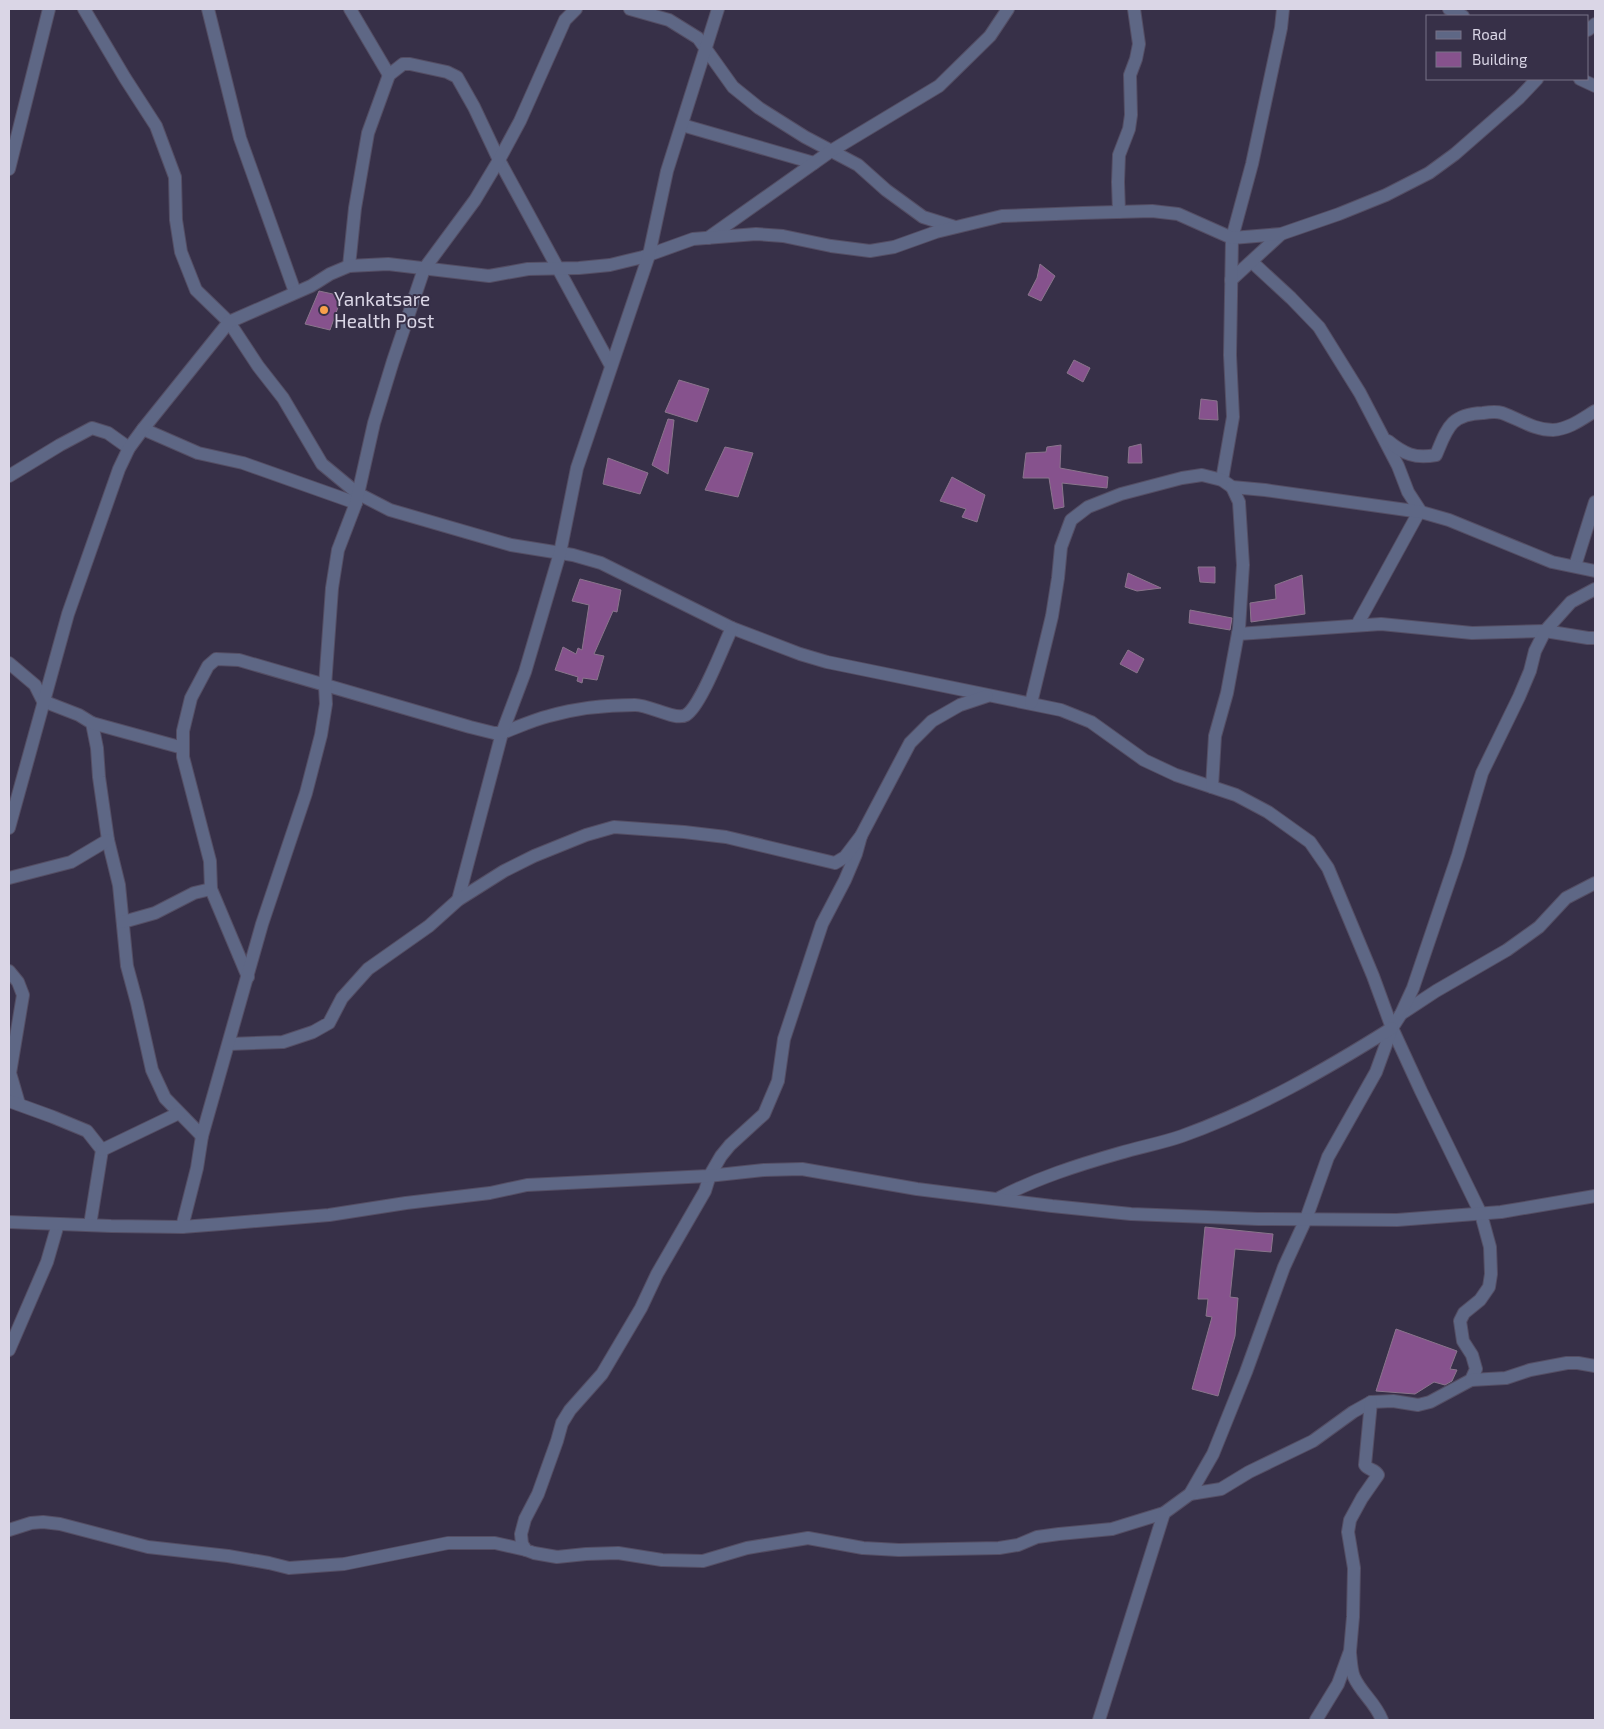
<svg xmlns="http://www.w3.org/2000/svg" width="1604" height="1729" font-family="'Exo 2',sans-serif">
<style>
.building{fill:#86528d;stroke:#8a758c}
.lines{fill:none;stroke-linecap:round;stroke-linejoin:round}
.minor-casing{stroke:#544e64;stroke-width:14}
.tertiary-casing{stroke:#544e64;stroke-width:14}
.minor{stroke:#5e6785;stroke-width:12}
.tertiary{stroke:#5e6785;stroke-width:12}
.poi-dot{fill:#f8a04b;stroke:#373048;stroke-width:2}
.labels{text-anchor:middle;stroke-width:4;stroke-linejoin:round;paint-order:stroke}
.poi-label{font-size:19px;fill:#dad6e6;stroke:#373048;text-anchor:start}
</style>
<rect width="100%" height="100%" fill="#373048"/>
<g class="building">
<polygon points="1040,264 1055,276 1041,301 1028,295 1037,278"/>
<polygon points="319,291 342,296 330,330 305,324"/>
<polygon points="1074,360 1090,368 1083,382 1067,373"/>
<polygon points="679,380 709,389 697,422 665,412"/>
<polygon points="1201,399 1217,401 1218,420 1199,419"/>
<polygon points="668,419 674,420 668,474 652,465"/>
<polygon points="1141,444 1142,463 1128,463 1129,447"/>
<polygon points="1061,445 1060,468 1108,477 1107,488 1062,483 1064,507 1054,509 1049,478 1023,478 1026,453 1046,452 1047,447"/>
<polygon points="725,447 753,453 738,497 705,490"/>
<polygon points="608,458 648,473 640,494 603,484"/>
<polygon points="952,477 985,495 977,522 962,517 966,509 940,501"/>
<polygon points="1198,567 1215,567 1215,583 1200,582"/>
<polygon points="1128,573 1161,588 1137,591 1125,587"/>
<polygon points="1302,575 1305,614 1251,622 1250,603 1276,599 1275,585"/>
<polygon points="580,579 621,590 617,612 613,611 594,654 604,656 597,680 583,678 582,683 577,681 578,677 555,670 563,647 576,654 578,648 582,650 589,605 572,601"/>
<polygon points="1190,610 1232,618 1230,630 1189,623"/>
<polygon points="1128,650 1144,659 1137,673 1120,664"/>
<polygon points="1205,1227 1273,1234 1271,1252 1235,1249 1230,1297 1238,1298 1235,1336 1218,1396 1192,1389 1212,1317 1206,1316 1208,1299 1198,1299"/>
<polygon points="1396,1329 1457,1351 1450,1369 1457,1370 1452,1381 1445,1385 1434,1382 1415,1394 1376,1391"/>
</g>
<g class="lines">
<g class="minor-casing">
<g id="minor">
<polyline points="84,9 125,78 156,126 175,177 176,220 181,252 196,290 229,322 258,366 283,398 322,464 357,493 390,510 511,545 573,555 601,563 732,628 800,654 827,662 1061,710 1091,722 1144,760 1176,775 1236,795 1268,812 1310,842 1328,868 1373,976 1392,1028 1421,1091 1481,1214 1490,1247 1491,1274 1489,1287 1480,1300 1464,1313 1460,1321 1463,1341 1472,1355 1476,1369 1471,1380 1430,1402 1418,1405 1393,1401 1371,1402 1353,1412 1313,1441 1249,1472 1221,1489 1190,1494"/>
<polyline points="208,9 240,138 295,292"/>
<polyline points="350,9 389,75"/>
<polyline points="630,9 669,20 698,38 733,87 759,108 805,137 858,165 886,190 923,217 955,227"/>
<polyline points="1449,9 1463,16"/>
<polyline points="1588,30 1595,24"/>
<polyline points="1580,79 1595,86"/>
<polyline points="682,125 814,163"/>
<polyline points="9,169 49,9"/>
<polyline points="1119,212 1118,182 1119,155 1129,129 1131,115 1130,75 1136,59 1139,44 1134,9"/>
<polyline points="708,238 831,151 939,86 990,36 1008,9"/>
<polyline points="1252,262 1291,298 1319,327 1360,393 1398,466 1408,492 1421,512"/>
<polyline points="349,266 355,208 368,133 389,75 403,64 410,64 447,72 457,77 474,107 499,160 611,366"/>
<polyline points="1231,280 1281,234"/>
<polyline points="143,429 198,453 243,463 356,503"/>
<path d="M1388 441C1404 454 1415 459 1436 455 1447 429 1450 414 1483 413 1489 412 1496 411 1502 413 1519 419 1534 430 1553 430 1569 429 1582 419 1595 411"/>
<polyline points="9,476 60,445 92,428 108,433 129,448"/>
<polyline points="1222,480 1233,417 1230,355 1232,238 1252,164 1281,28 1283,9"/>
<polyline points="1575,566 1595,502"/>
<polyline points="1357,625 1419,512"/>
<polyline points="1238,634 1381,624 1472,633 1545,631 1588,638 1595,638"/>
<polyline points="9,663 35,685 43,701 79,715 92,723 97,748 99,777 108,840 119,885 127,966 137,1003 152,1070 165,1098 202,1136"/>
<polyline points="1031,703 1052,616 1058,578 1061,547 1071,520 1088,507 1121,494 1182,478 1202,475 1222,480 1232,487 1265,490 1421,512 1449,520 1552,562 1595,571"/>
<polyline points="92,723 183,748"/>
<polyline points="1212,787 1215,736 1227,693 1239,628 1243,565 1239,502 1232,487"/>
<polyline points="9,828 68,614 119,469 129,448 143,429 229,322 311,286 330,274 349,266 388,264 489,276 528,269 579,268 610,265 643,257 693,239 756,234 783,236 831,246 870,251 894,247 936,232 1002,216 1082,213 1152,211 1178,214 1232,238 1281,234 1339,214 1386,195 1429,173 1455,154 1519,98 1537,79"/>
<polyline points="861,836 856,854 845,880 822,924 784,1039 778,1081 764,1114 730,1145 721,1156 710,1175 705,1191 657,1274 641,1308 602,1374 570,1410 562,1423 557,1441 538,1494 525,1519 521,1534 522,1544 526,1550 534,1553 557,1557 586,1554 618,1553 662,1560 703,1561 747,1548 808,1538 863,1548 899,1550 999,1548 1018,1545 1037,1537 1059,1534 1112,1529 1164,1513 1190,1494 1213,1454 1246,1372 1284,1267 1306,1219 1328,1157 1376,1072 1392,1028 1401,1014 1436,991 1507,950 1539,927 1566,898 1595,883"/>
<polyline points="9,878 71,862 108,840"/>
<path d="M458 900 502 733C518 727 533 720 549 716 577 708 607 705 635 705 650 705 675 721 686 715 701 706 723 646 732 628"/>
<polyline points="123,922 155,913 194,893 211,889"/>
<polyline points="9,971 18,982 23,995 10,1073 19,1104"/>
<polyline points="248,977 211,889 210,861 183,757 183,731 191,698 208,666 216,659 239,660 470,727 494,733 502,733 525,672 560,553 577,468 649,255 667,171 718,9"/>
<polyline points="1401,1014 1413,988 1458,855 1482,773 1519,697 1530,671 1535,651 1545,631 1571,602 1595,589"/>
<polyline points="229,1044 283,1042 313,1032 329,1023 342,998 368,969 429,926 458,900 504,871 534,856 586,835 614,827 684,832 726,837 835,863 845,857 861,836 910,743 932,721 960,705 987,696"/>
<polyline points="9,1101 53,1117 87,1131 102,1150 90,1225"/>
<polyline points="102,1150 179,1113"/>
<path d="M999 1198C1037 1178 1078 1165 1120 1153 1140 1147 1162 1143 1182 1136 1257 1109 1325 1070 1392 1028"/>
<polyline points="182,1227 197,1168 202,1136 262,924 306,793 321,735 326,704 325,686 332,588 338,550 356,503 374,423 393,361 424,269 475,200 499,160 520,121 565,20 576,9"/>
<polyline points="9,1350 47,1262 58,1224"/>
<polyline points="1471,1380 1506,1378 1530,1370 1567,1363 1578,1363 1595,1366"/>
<polyline points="9,1530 31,1523 43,1522 60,1524 148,1547 228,1556 269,1563 289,1568 344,1564 448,1543 495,1543 526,1550"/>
<path d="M1350 1653C1351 1661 1351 1670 1354 1677 1361 1693 1375 1702 1382 1720"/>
<polyline points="1099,1720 1164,1513"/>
<path d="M1316 1720 1338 1684 1350 1651 1353 1617 1354 1568 1348 1532 1350 1520 1362 1498 1378 1475C1375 1469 1368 1470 1365 1465L1371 1402"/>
</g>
</g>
<g class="tertiary-casing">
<polyline id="tertiary" points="9,1222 111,1226 182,1227 221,1224 329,1215 406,1203 490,1193 527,1185 708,1176 764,1170 802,1169 917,1189 1052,1206 1131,1214 1258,1219 1397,1220 1501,1212 1595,1196"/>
</g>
<use href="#minor" class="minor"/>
<use href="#tertiary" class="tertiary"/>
</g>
<circle class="poi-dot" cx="324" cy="310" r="5"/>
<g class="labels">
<g class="poi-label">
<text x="334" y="306">Yankatsare<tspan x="334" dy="22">Health Post</tspan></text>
</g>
</g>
<rect width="1604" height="1729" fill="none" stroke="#dad6e6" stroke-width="20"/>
<rect x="1426" y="15" width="162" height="65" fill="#373048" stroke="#787287"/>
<rect x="1436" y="31" width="25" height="8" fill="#5e6785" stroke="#787287"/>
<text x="1472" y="40" font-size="15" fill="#dad6e6">Road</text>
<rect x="1436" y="52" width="25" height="15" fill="#86528d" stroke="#787287"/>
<text x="1472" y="65" font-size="15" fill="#dad6e6">Building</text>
</svg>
